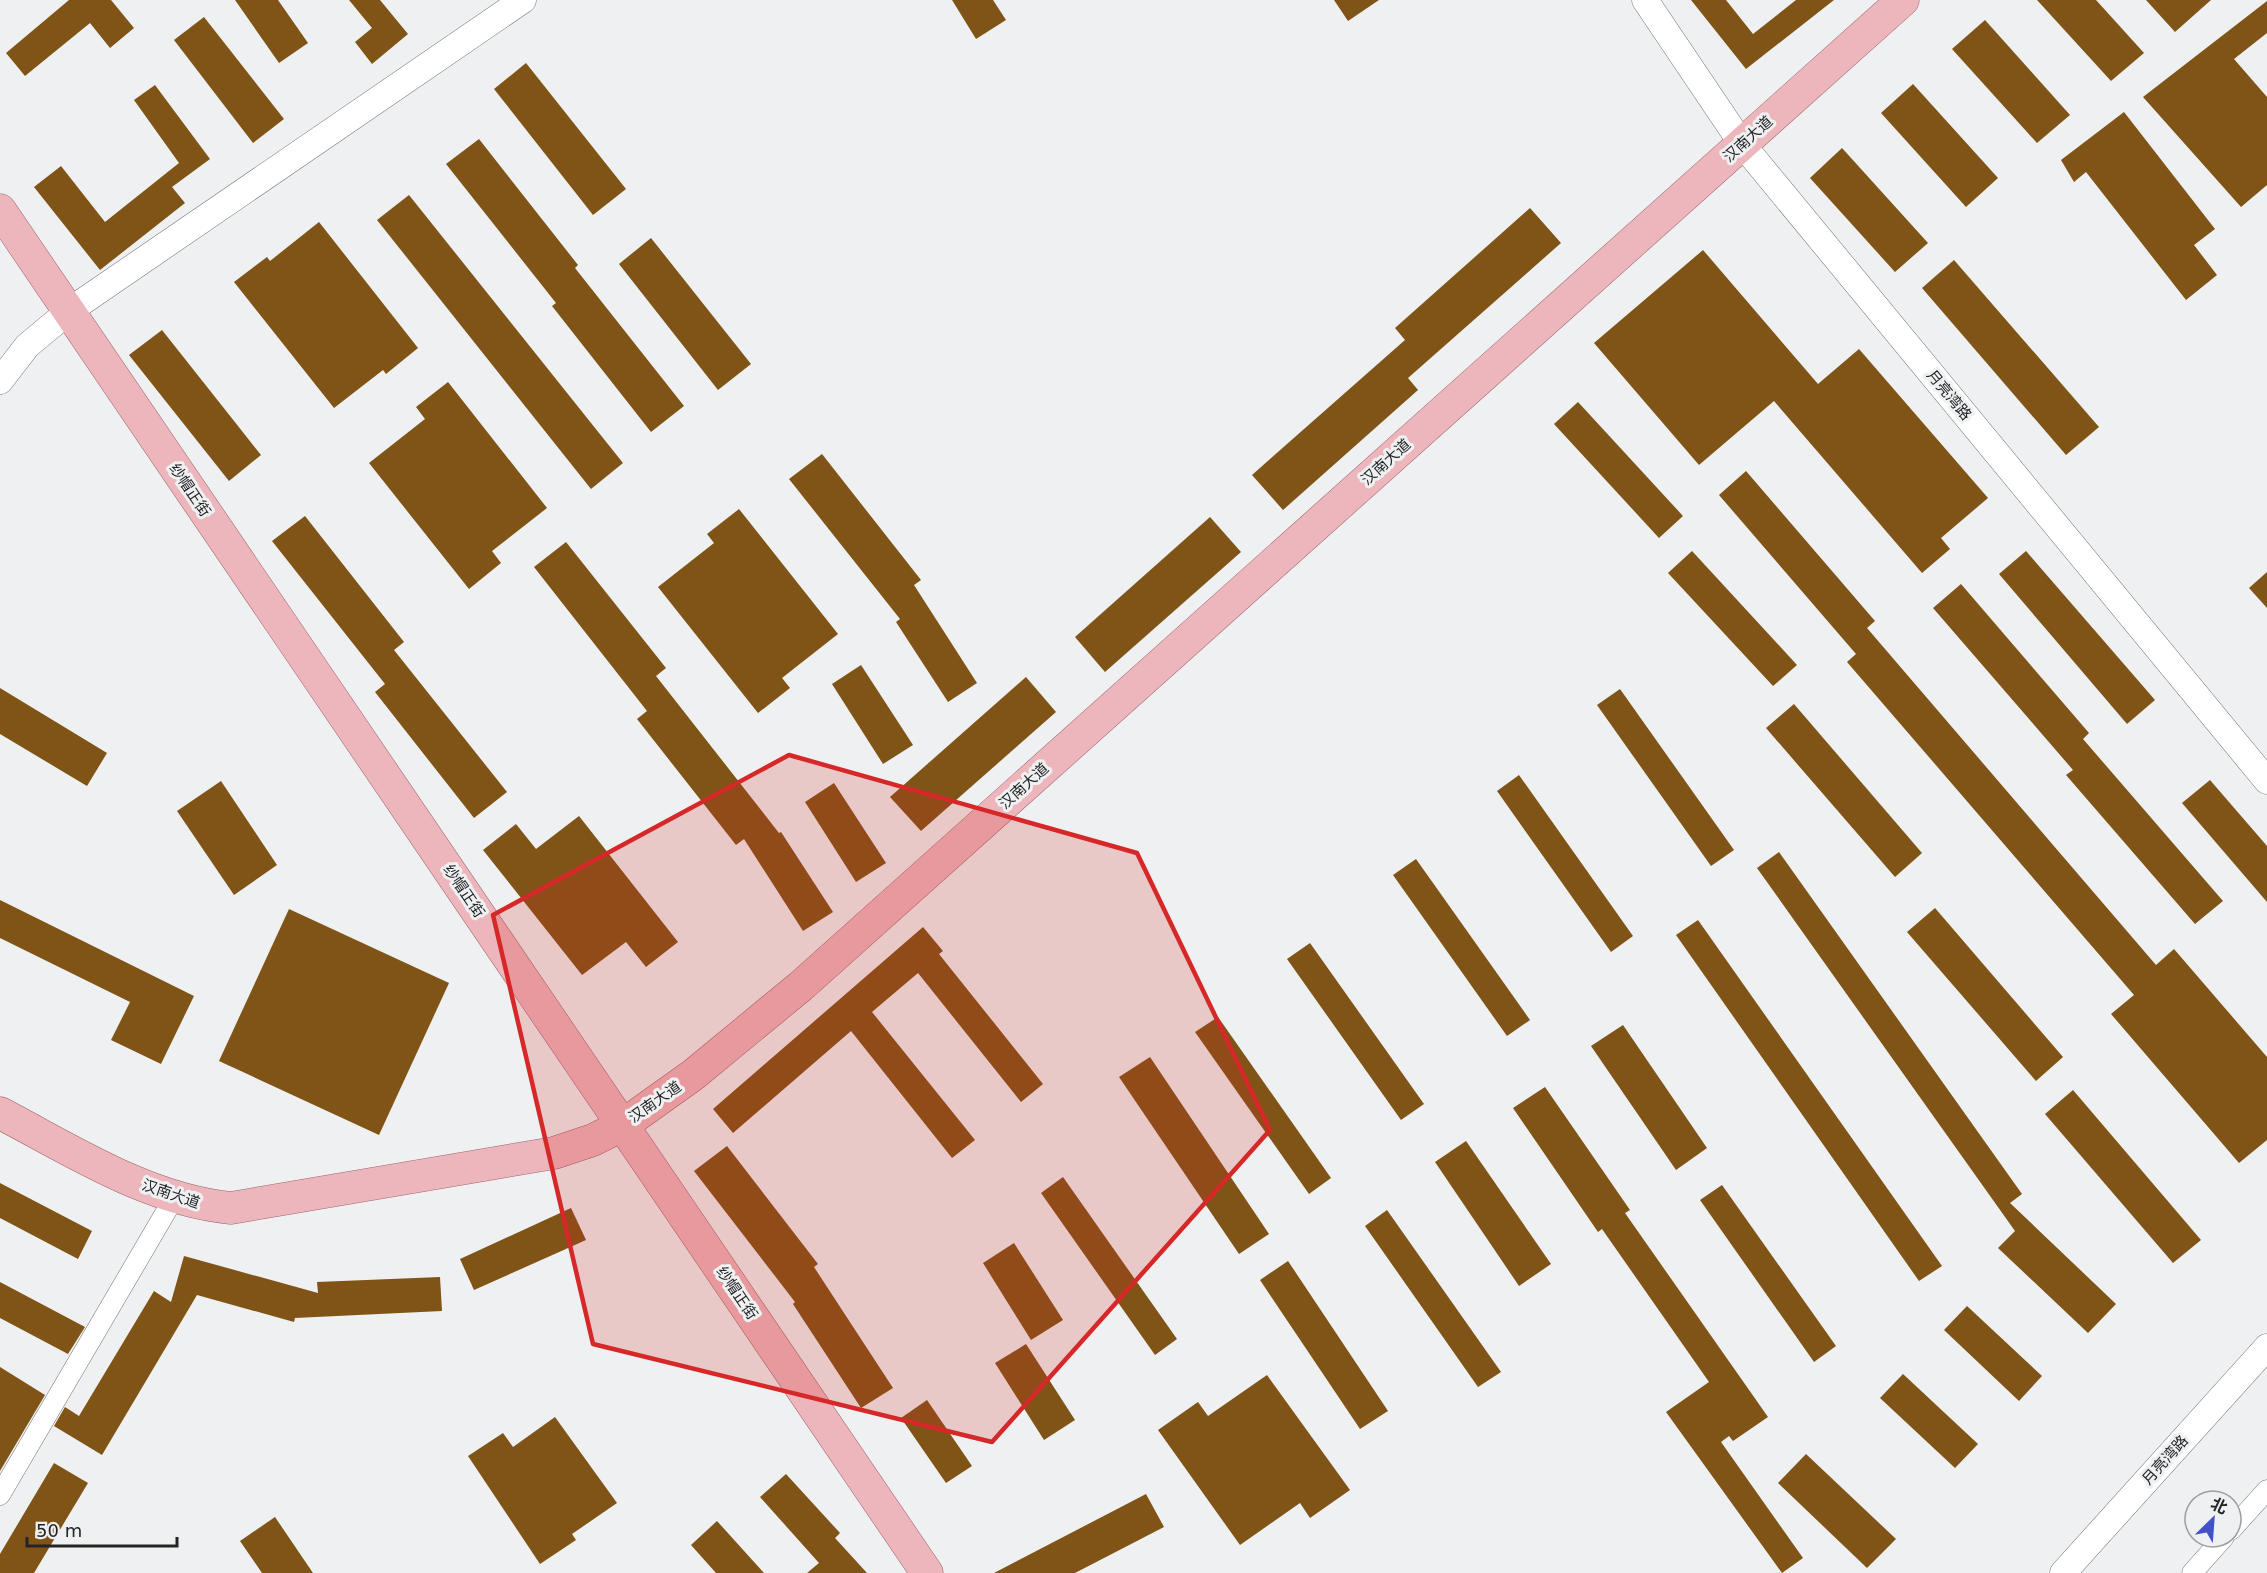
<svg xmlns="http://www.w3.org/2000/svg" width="2267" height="1573" font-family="'DejaVu Sans','Noto Sans SC',sans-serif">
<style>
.building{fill:#7f5416}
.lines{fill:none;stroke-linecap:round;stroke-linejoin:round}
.minor-casing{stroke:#737475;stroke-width:21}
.tertiary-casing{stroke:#737475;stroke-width:27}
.primary-casing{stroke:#9f646b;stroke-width:33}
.minor{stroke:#fff;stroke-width:20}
.tertiary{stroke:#fff;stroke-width:26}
.primary{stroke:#edb6bc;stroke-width:32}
.marked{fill:#d62828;fill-opacity:0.2;stroke:#d62828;stroke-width:4.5;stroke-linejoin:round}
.labels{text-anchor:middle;stroke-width:6;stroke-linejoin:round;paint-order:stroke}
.street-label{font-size:15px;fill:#242425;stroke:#eef0f1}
</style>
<rect width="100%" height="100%" fill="#eef0f1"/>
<g class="building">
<polygon points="69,0 111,0 134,28 110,48 90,23 25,76 6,53"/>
<polygon points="235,0 278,0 308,43 279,63"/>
<polygon points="349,0 380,0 408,34 372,64 355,42 372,28"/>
<polygon points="952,0 993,0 1006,20 976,39"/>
<polygon points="1334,0 1379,0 1348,21"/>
<polygon points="1691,0 1726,0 1753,34 1796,0 1834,0 1746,69"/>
<polygon points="2037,0 2096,0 2144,53 2111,81"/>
<polygon points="2146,0 2211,0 2175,32"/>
<polygon points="2267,1 2267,33 2234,59 2267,97 2267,185 2241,207 2143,97"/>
<polygon points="204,17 284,119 253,143 174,40"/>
<polygon points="1985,20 2070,115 2037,143 1952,49"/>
<polygon points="526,63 626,189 593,215 494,89"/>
<polygon points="1913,84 1998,178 1966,207 1881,113"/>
<polygon points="155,85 210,159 172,187 185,203 100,270 34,187 61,166 105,222 179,163 134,100"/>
<polygon points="2124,112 2215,229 2194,245 2217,275 2186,300 2086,172 2074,182 2061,160"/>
<polygon points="479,139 578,265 575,268 684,406 651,432 552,306 556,303 446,164"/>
<polygon points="1842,148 1928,243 1895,272 1810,178"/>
<polygon points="409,195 623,463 591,489 377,220"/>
<polygon points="1530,208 1561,243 1408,378 1418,390 1283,510 1252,475 1405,340 1395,328"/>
<polygon points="319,222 418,348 386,374 383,370 334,408 234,282 267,257 270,261"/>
<polygon points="651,238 751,364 718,390 619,264"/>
<polygon points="1703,250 1818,384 1859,349 1988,498 1941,538 1950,549 1922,573 1774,401 1699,465 1594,343"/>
<polygon points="1954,260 2099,427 2066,455 1922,288"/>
<polygon points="162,330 261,455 229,481 129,355"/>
<polygon points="448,382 547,508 492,551 501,563 469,589 369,463 425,419 416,407"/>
<polygon points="1578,402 1683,516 1659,538 1554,424"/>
<polygon points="822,454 921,580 914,585 977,683 948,702 896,622 900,619 789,479"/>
<polygon points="1746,471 1875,621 1867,628 2156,965 2174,949 2267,1057 2267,1140 2239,1163 2111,1014 2134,995 1847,662 1856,654 1719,495"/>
<polygon points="739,509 838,634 782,678 790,688 758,713 658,587 714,543 707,534"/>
<polygon points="305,516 404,642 394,650 507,792 474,818 375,692 385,684 272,541"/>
<polygon points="1210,517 1241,552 1105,672 1075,637"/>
<polygon points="566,542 666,668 656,676 779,833 781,832 833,912 803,931 744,839 736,845 637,719 647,711 534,567"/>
<polygon points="1692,551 1797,665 1773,686 1668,573"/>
<polygon points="2026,551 2155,700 2127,724 1999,574"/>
<polygon points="2267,572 2267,608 2249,588"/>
<polygon points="1961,584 2089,733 2083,739 2223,901 2195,924 2066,775 2073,770 1933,608"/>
<polygon points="861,665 913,745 883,764 832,684"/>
<polygon points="1026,677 1056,712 921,831 890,797"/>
<polygon points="0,688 107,753 87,786 0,734"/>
<polygon points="1620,689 1734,850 1711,866 1597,705"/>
<polygon points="1794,704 1922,853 1895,877 1766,728"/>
<polygon points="1519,775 1633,936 1611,952 1497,791"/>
<polygon points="2210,780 2267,846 2267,902 2182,803"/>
<polygon points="221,781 277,865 234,895 177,811"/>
<polygon points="834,783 886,863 856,882 805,802"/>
<polygon points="579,816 678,942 646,967 626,942 582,975 483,850 516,824 536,849"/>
<polygon points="1779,852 2022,1194 2010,1203 2116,1304 2088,1333 1998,1248 2015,1231 1757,868"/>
<polygon points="1416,859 1530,1020 1507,1036 1393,875"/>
<polygon points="0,900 194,996 161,1064 111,1040 130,1002 0,938"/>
<polygon points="1935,908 2063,1057 2036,1081 1907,932"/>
<polygon points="289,909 449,983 379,1135 219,1061"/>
<polygon points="1698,920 1942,1266 1919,1281 1676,935"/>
<polygon points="923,927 943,951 939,954 1043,1084 1021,1102 918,973 872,1012 975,1140 952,1158 851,1031 733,1133 713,1109"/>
<polygon points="1310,943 1424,1104 1401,1120 1287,959"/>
<polygon points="1218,1017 1331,1178 1309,1194 1195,1032"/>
<polygon points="1623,1025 1707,1148 1676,1170 1591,1046"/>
<polygon points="1150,1057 1269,1234 1239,1254 1119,1077"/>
<polygon points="1545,1087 1630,1210 1625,1213 1768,1417 1733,1441 1729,1436 1721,1442 1803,1558 1782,1573 1666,1412 1709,1382 1602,1229 1598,1232 1513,1108"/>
<polygon points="2073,1090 2201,1240 2173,1263 2045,1114"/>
<polygon points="1466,1141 1551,1264 1519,1286 1435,1162"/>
<polygon points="727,1146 818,1264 814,1267 893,1388 861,1408 793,1304 795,1302 694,1171"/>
<polygon points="1063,1177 1177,1339 1155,1355 1041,1193"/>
<polygon points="0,1183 92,1231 78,1259 0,1218"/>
<polygon points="1722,1185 1836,1346 1814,1362 1700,1200"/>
<polygon points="571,1208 586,1240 474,1290 460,1259"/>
<polygon points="1387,1210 1501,1372 1478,1387 1365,1226"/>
<polygon points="1014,1243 1063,1320 1031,1340 983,1263"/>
<polygon points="184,1256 318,1293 317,1282 440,1277 442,1311 295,1318 294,1322 197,1295 102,1455 54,1426 65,1407 79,1416 154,1291 171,1302"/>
<polygon points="1288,1261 1388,1411 1360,1429 1260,1280"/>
<polygon points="0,1282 85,1327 68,1354 0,1318"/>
<polygon points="1967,1306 2042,1376 2019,1401 1944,1330"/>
<polygon points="1026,1344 1075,1420 1044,1440 995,1363"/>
<polygon points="0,1367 45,1395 0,1471"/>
<polygon points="1903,1374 1978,1444 1955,1468 1880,1398"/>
<polygon points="1267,1375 1350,1490 1310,1518 1300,1503 1240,1545 1158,1430 1198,1402 1208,1416"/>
<polygon points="927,1400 972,1466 946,1483 901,1418"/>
<polygon points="555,1417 617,1503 572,1534 576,1540 540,1564 468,1456 503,1433 513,1447"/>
<polygon points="1806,1454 1896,1539 1867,1568 1778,1483"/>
<polygon points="54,1463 88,1483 34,1573 0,1573 0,1554"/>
<polygon points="786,1474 840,1533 835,1538 867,1573 807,1573 819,1563 760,1497"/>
<polygon points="1146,1494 1164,1527 1075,1573 994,1573"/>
<polygon points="275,1517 313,1573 262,1573 240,1541"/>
<polygon points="717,1521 764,1573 716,1573 691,1545"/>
</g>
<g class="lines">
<g class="minor-casing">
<g id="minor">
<polyline points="0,1495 174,1198"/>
<polyline points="2231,1530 2267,1490"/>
<polyline points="2192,1573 2224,1537"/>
</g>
</g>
<g class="tertiary-casing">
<g id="tertiary">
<polyline points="1645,0 1742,144 2267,781"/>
<polyline points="0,381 27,346 69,311 523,0"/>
<polyline points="2063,1573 2267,1347"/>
</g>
</g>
<g class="primary-casing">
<g id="primary">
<polyline points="0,210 927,1573"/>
<path d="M0 1113C73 1151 148 1200 231 1208L554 1153 593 1140 623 1125 693 1075 801 986 1903 0"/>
</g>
</g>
<use href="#minor" class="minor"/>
<use href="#tertiary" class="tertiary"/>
<use href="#primary" class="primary"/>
</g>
<path class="marked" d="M789 755 1137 853 1270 1130 992 1442 593 1344 493 915Z"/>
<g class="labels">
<g class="street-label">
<text transform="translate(1748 139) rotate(-42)" y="5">汉南大道</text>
<text transform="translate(1949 395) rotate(50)" y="5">月亮湾路</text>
<text transform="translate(1386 462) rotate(-42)" y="5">汉南大道</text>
<text transform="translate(190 490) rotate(56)" y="5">纱帽正街</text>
<text transform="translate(1024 786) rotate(-42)" y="5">汉南大道</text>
<text transform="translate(464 891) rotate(56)" y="5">纱帽正街</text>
<text transform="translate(655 1102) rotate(-35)" y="5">汉南大道</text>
<text transform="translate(171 1194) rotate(19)" y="5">汉南大道</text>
<text transform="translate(737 1293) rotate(56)" y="5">纱帽正街</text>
<text transform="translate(2165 1460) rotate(-48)" y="5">月亮湾路</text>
</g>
</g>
<g transform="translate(2213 1519) rotate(25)"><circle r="28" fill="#eef0f1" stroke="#9d9e9f" stroke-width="1.5"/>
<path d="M0-4.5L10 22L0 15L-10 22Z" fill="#4352c6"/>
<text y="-9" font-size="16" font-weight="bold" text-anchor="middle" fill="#242425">北</text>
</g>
<path d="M27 1537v9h150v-9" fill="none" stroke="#242425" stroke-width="3"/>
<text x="36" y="1537" font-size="18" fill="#242425" stroke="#eef0f1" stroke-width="4.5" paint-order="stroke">50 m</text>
</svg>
